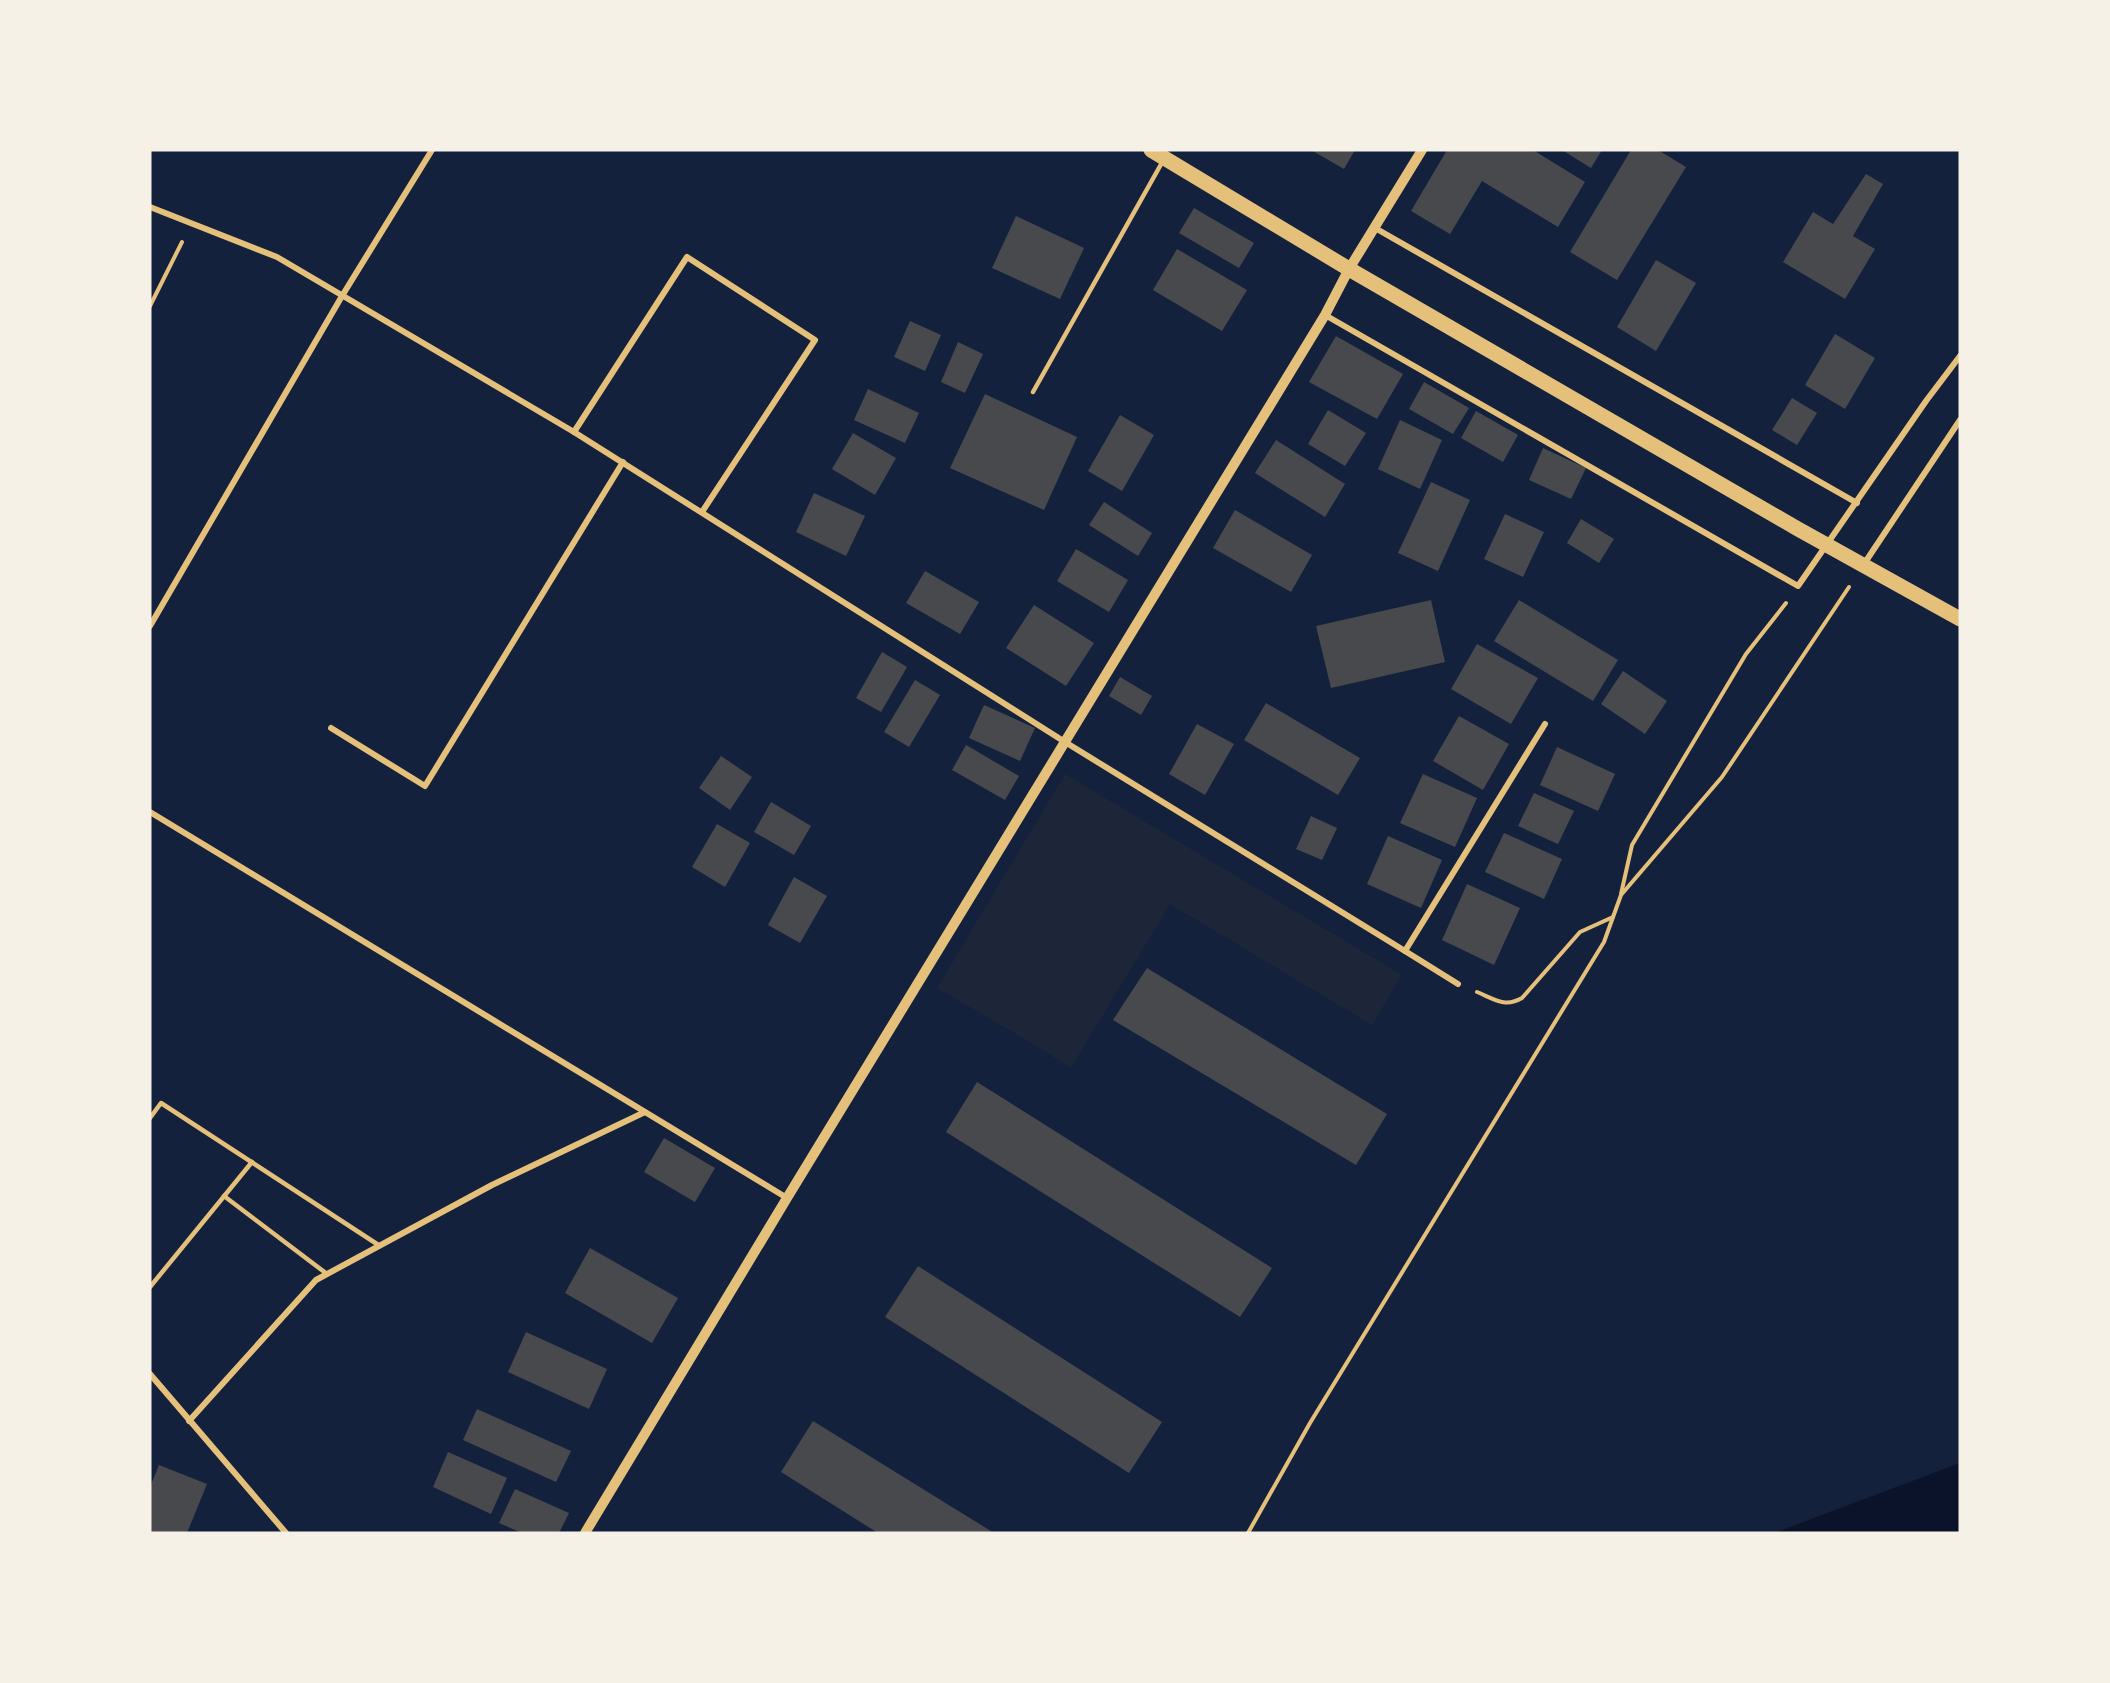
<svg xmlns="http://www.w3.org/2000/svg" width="2110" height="1683" font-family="'Alegreya Sans',sans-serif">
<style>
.green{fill:#1d2539}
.water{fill:#0b132b}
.building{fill:#48494c}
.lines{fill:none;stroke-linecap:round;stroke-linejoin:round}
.path{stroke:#e5c07b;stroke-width:4}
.service{stroke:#e5c07b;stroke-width:4.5}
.minor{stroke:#e5c07b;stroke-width:6}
.tertiary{stroke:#e5c07b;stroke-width:10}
.primary{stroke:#e5c07b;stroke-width:15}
</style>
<rect width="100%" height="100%" fill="#14213d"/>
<polygon class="green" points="1065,774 1402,975 1372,1025 1170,904 1071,1068 1035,1045 937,988"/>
<polygon class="water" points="1960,1463 1960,1533 1774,1533"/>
<g class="building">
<polygon points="1311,150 1355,150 1344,169"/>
<polygon points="1447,150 1533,150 1585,182 1558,227 1482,181 1450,234 1411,211"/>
<polygon points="1562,150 1602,150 1591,168"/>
<polygon points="1631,150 1658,150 1686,167 1617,280 1570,252"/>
<polygon points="1866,174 1883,184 1853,236 1875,249 1845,299 1783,262 1813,212 1833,224"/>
<polygon points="1194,208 1254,243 1239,268 1179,233"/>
<polygon points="1016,216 1084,248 1060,299 992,268"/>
<polygon points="1177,249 1247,290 1222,331 1153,290"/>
<polygon points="1656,260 1696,283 1656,351 1617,327"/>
<polygon points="910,321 941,335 925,371 894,357"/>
<polygon points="1835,334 1875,358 1845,409 1805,385"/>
<polygon points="1336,336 1403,374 1377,419 1309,382"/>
<polygon points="958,342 983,354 965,393 941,382"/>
<polygon points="1424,382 1469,408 1453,434 1409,409"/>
<polygon points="868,389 919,413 905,443 854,420"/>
<polygon points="985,394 1077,437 1044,510 950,468"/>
<polygon points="1792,398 1817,413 1797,445 1772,430"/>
<polygon points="1328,410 1366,433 1345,466 1308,444"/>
<polygon points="1476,411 1518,435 1503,462 1461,438"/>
<polygon points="1120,415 1154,435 1122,491 1088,471"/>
<polygon points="1400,420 1442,440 1420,489 1378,469"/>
<polygon points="853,433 896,458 875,495 832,469"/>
<polygon points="1276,440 1345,484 1325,517 1255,473"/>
<polygon points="1543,448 1586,468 1571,499 1529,480"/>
<polygon points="1431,482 1470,500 1438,571 1398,553"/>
<polygon points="814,493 865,516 846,556 796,532"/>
<polygon points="1104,502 1152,533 1138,556 1089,525"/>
<polygon points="1235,510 1312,555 1291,592 1213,548"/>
<polygon points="1505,514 1544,532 1523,577 1484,559"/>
<polygon points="1581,519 1614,539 1599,563 1567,543"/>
<polygon points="1076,549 1128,580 1109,612 1057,581"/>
<polygon points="925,571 979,602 960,634 906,603"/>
<polygon points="1431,600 1445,662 1331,688 1316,626"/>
<polygon points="1519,600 1618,660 1593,701 1494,641"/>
<polygon points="1034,605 1094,643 1066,686 1006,648"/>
<polygon points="1477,644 1538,678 1511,724 1451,689"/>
<polygon points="882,652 907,667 881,712 856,698"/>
<polygon points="1623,671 1667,701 1645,734 1601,704"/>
<polygon points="1120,677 1152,696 1141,715 1109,696"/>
<polygon points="915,680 940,695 909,747 884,732"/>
<polygon points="1266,703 1360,758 1338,795 1244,740"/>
<polygon points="984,705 1035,728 1020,761 969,738"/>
<polygon points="1459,716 1509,744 1483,790 1433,761"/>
<polygon points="1197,724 1234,744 1205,795 1169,774"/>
<polygon points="966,745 1019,776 1005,800 952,770"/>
<polygon points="1557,747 1615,774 1598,811 1540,785"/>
<polygon points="721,756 752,777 730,810 699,788"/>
<polygon points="1423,774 1477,798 1455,847 1400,823"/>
<polygon points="1534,793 1574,811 1558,844 1518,826"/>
<polygon points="771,802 811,826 794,855 754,832"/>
<polygon points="1311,816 1337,828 1322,860 1296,849"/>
<polygon points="717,824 750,843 725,887 692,867"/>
<polygon points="1504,833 1562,859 1544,899 1485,872"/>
<polygon points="1388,836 1442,860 1421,908 1367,884"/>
<polygon points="794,877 827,896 800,943 768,925"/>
<polygon points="1467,884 1520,908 1494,965 1442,940"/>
<polygon points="1147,968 1387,1114 1356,1165 1113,1020"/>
<polygon points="977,1082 1272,1268 1240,1317 946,1132"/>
<polygon points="664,1138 715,1168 695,1202 644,1172"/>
<polygon points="590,1248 678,1298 652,1343 565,1293"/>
<polygon points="918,1266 1162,1422 1129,1473 885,1317"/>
<polygon points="526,1332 607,1369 589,1409 508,1372"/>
<polygon points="477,1409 571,1451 556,1482 463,1440"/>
<polygon points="813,1421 994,1533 878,1533 781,1472"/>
<polygon points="448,1452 507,1478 491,1514 433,1487"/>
<polygon points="159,1465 207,1484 187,1533 150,1533 150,1487"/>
<polygon points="515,1489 569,1513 559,1533 522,1533 499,1523"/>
</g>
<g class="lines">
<g class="path">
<polyline points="150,306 182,242"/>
<polyline points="1621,894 1632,845 1746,654 1786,603"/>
<path d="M1477 992C1494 999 1505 1008 1522 998L1580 932 1613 917"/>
<polyline points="1248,1533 1310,1423 1604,942 1621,895 1722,777 1849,587"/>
</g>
<g class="service">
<polyline points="1033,392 1164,159"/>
<polyline points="150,1118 161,1103 380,1246"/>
<polyline points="224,1196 327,1274"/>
<polyline points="150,1287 252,1162"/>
</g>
<g class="minor">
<polyline points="150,207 277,257 574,432 1065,742 1405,951 1545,724"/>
<polyline points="1375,228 1857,503"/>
<polyline points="1325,315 1798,586 1926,401 1960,356"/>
<polyline points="574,432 687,257 815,340 702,512"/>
<polyline points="1864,564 1960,420"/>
<polyline points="150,626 342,296 432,150"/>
<polyline points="331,728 425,786 623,462"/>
<polyline points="150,812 787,1198"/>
<polyline points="1405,951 1458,984"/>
<polyline points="150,1374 286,1533"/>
<polyline points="189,1421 316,1280 492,1185 645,1112"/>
</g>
<polyline class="tertiary" points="585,1533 787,1198 1325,315 1349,269 1422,150"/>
<polyline class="primary" points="1151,150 1349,269 1798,529 1960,619"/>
</g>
<rect width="2110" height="1683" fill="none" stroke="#f6f1e7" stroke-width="303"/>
</svg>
